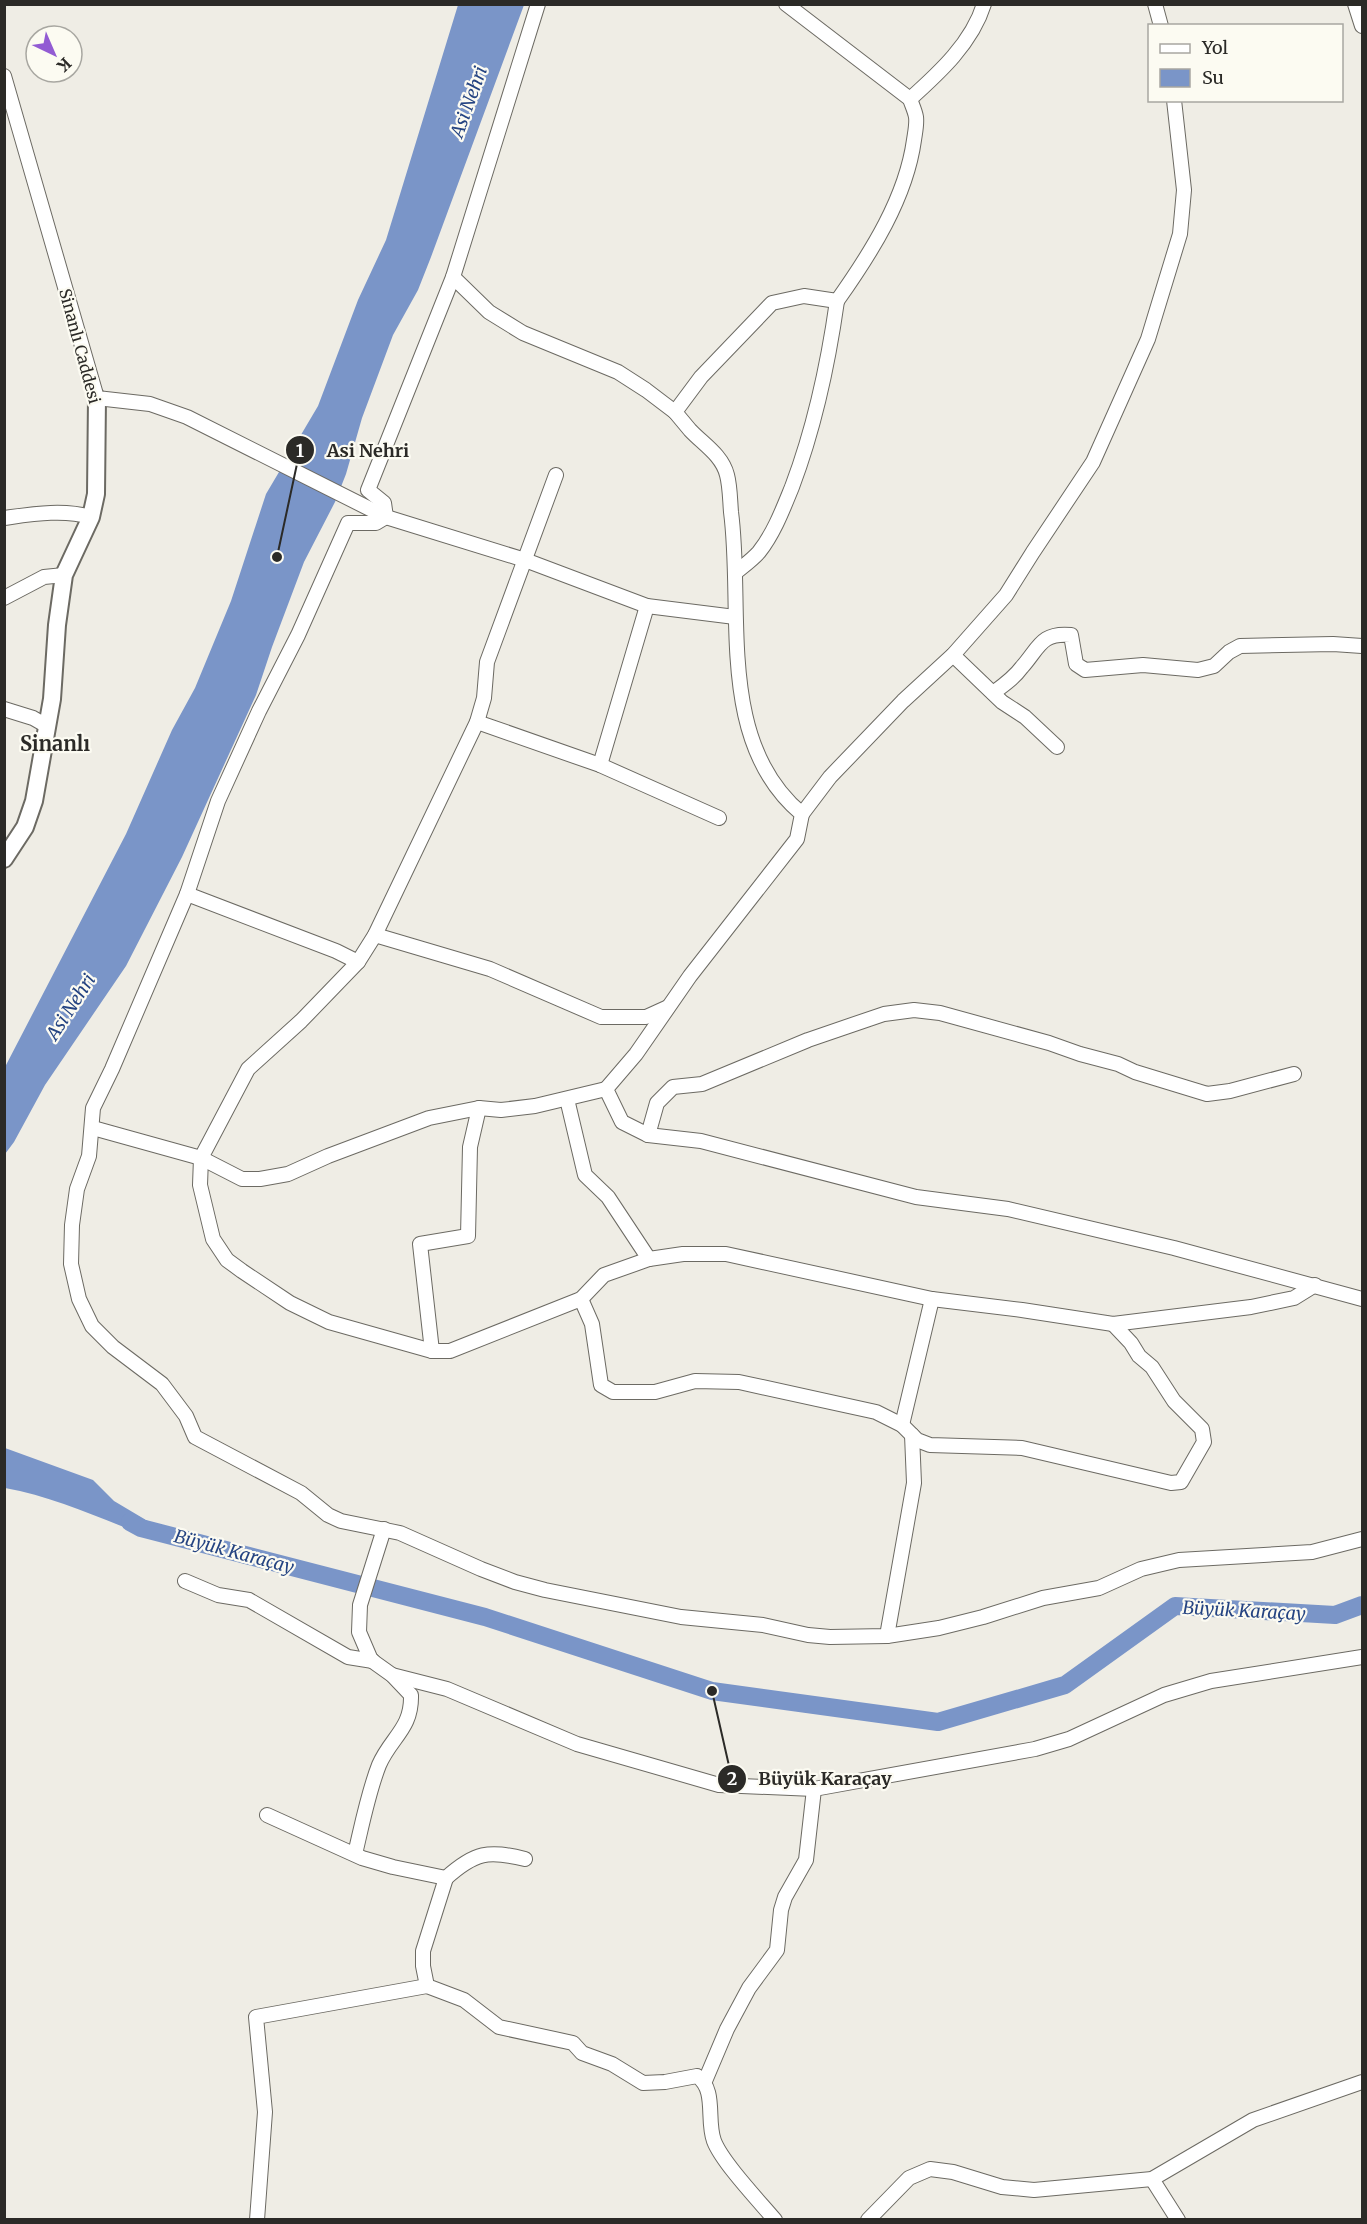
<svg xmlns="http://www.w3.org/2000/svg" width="1367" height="2224" font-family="Merriweather,serif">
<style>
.water{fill:#7a95c8}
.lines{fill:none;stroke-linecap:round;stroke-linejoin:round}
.river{stroke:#7a95c8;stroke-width:18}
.minor-casing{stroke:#6c6a63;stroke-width:16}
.major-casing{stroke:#6c6a63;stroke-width:20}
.minor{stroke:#fff;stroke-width:14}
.major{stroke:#fff;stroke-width:16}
.labels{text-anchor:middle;stroke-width:4.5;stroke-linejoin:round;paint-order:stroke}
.street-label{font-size:16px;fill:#2b2a27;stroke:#fcfbf2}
.water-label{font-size:18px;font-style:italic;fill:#254482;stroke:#fcfbf2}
.quarter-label{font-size:20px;font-weight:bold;fill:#2b2a27;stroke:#fcfbf2}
.leader{fill:none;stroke:#2b2a27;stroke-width:2}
.callout-dot{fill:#2b2a27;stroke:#fcfbf2;stroke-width:2}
.mark-label{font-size:18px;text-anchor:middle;font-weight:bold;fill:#fff}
.callout-label{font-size:18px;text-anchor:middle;font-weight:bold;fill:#2b2a27;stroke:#fcfbf2;stroke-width:4.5;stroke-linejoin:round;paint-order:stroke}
</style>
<rect width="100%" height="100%" fill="#efede5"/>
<g class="water">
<polygon points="458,5 524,5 431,257 418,290 393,335 362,418 346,474 335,502 304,562 272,647 256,695 182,857 126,966 45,1085 14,1142 5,1154 5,1067 126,834 172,730 195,688 231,601 266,494 318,406 358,300 386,240"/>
<path d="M5 1448 93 1480 114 1501 151 1523 152 1530 149 1537C102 1519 55 1497 5 1488Z"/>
</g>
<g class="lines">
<polyline class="river" points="130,1522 141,1528 485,1617 712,1691 938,1722 1065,1685 1175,1606 1335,1615 1362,1605"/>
<g class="minor-casing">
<g id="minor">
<polyline points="538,4 453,277 368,490 384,503 386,517 376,523 348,523 298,635 259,711 218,801 187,894 112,1069 93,1108 89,1156 77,1189 72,1225 71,1264 79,1299 92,1326 113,1347 162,1384 186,1416 195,1437 301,1493 328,1515 341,1521 400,1533 481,1569 515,1582 545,1590 681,1617 763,1625 808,1635 830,1637 887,1636 939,1628 983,1617 1043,1598 1099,1588 1141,1569 1179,1560 1312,1552 1362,1539"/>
<path d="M786 4 910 99C912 105 915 111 916 117 917 124 915 133 914 140 906 198 871 253 837 301L804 296 772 303 701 377 675 412C680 418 685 424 690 430 703 444 722 455 727 475 730 486 730 500 731 512 744 610 715 742 802 814L797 839 690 976 636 1054 606 1089 622 1122 648 1135 701 1141 916 1197 1008 1209 1174 1248 1362 1299"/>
<polyline points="1155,4 1161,26"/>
<polyline points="1355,4 1362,26"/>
<polyline points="4,76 97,398 150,404 187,417 386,517 525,560 647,606 735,617"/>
<path d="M910 99C939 73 972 43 984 4"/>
<polyline points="453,277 489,312 523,333 618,372 646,390 675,412"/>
<polyline points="556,475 487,662 484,698 477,722 375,935 358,962 301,1021 248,1069 201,1158 200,1185 213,1239 227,1260 242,1271 290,1303 329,1322 432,1351 450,1351 581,1299 604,1275 649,1259 683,1254 726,1254 932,1299 1022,1310 1113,1324 1251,1307 1294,1298 1315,1285"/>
<path d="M4 518C33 514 63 509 91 517"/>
<path d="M735 573C742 567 752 560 759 552 774 533 783 509 792 487 815 426 828 365 837 301"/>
<polyline points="4,598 44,577 64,575"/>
<polyline points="953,655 1002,702 1025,717 1057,747"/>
<path d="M993 693C1004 685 1014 678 1022 667 1039 648 1041 632 1071 635L1076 664 1085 670 1143 665 1198 670 1214 666 1229 652 1240 646 1333 644 1362 646"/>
<polyline points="4,709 33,718 47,726"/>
<polyline points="477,722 600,765 719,818"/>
<polyline points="600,765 647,606"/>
<polyline points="802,814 830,777 903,701 953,655 1006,595 1033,552 1093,462 1148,339 1180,234 1184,190 1174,100"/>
<polyline points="187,894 336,951 358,962"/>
<polyline points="375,935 490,969 601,1017 646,1017 668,1007"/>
<polyline points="567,1099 585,1175 608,1197 649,1259"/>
<polyline points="93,1128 201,1158 242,1179 260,1179 288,1174 328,1156 429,1118 479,1108 501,1110 535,1106 606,1089"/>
<polyline points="648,1135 657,1103 673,1087 702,1084 808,1040 884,1014 914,1010 940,1013 1049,1043 1080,1054 1118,1064 1135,1072 1207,1094 1230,1091 1294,1074"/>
<polyline points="581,1299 592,1324 601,1385 613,1392 655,1392 695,1381 739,1382 876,1412 902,1425 917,1440 930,1445 1022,1448 1171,1483 1181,1482 1204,1442 1202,1429 1174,1401 1152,1367 1139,1356 1131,1343 1113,1324"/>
<polyline points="432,1351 420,1244 468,1236 470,1147 479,1108"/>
<polyline points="902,1425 932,1299"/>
<polyline points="185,1581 218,1595 249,1600 348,1657 373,1661"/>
<polyline points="887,1636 914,1483 912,1435"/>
<polyline points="392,1675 447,1689 577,1744 719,1785 814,1789 1035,1749 1069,1739 1164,1695 1211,1681 1362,1657"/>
<path d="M267 1815 362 1858 393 1867 446 1878 423 1951V1966L427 1986 464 2000 499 2027 573 2043 582 2053 612 2064 643 2083 665 2082 697 2076C717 2090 706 2119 714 2141 722 2162 759 2201 775 2220"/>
<path d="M355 1854C362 1825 368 1793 379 1765 391 1737 412 1729 411 1695L392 1675 371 1660 359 1632 360 1605 384 1529"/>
<path d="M446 1878C475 1852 488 1850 525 1859"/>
<polyline points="705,2081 727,2029 749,1988 777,1950 781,1910 785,1897 806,1860 814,1789"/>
<polyline points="1152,2179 1178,2220"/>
<polyline points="257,2220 265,2112 256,2017 427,1986"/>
<polyline points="868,2220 909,2178 930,2169 953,2172 1002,2187 1034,2190 1152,2179 1253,2120 1362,2082"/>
</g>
</g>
<g class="major-casing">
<polyline id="major" points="4,859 25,827 34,801 52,699 57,625 64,575 91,517 96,494 97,398"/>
</g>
<use href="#minor" class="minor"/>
<use href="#major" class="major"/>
</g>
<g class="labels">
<g class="street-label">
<text transform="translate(80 346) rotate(75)" y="6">Sinanlı Caddesi</text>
</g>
<g class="water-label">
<text transform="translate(469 102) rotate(-70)" y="6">Asi Nehri</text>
<text transform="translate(71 1007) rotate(-57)" y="6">Asi Nehri</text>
<text transform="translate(234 1552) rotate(15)" y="6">Büyük Karaçay</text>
<text transform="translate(1244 1611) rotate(3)" y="6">Büyük Karaçay</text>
</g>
<g class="quarter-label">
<text x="55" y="751">Sinanlı</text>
</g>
</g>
<path class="leader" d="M277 557L300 450M712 1691L732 1779"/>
<g class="callout-dot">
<circle cx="277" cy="557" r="6"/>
<circle cx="712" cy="1691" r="6"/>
<circle cx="300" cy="450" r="15"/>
<circle cx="732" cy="1779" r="15"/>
</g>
<g class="mark-label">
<text x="300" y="457">1</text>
<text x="732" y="1785">2</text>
</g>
<g class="callout-label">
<text x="368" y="457">Asi Nehri</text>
<text x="825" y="1785">Büyük Karaçay</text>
</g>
<rect width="1367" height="2224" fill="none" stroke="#2b2a27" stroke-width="12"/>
<rect x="1148" y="24" width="195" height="78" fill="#fcfbf2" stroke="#a8a7a1" stroke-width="1.5"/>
<rect x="1160" y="44" width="30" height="9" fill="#ffffff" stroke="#a8a7a1" stroke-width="1.5"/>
<text x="1202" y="54" font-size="18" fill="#2b2a27">Yol</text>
<rect x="1160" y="69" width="30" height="18" fill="#7a95c8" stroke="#a8a7a1" stroke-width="1.5"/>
<text x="1202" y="84" font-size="18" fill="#2b2a27">Su</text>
<g transform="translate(54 54) rotate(136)"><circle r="28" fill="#fcfbf2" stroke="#a8a7a1" stroke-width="1.5"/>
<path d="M0-4.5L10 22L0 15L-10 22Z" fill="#925bd3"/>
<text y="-9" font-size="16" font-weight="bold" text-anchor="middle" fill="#2b2a27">K</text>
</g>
</svg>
